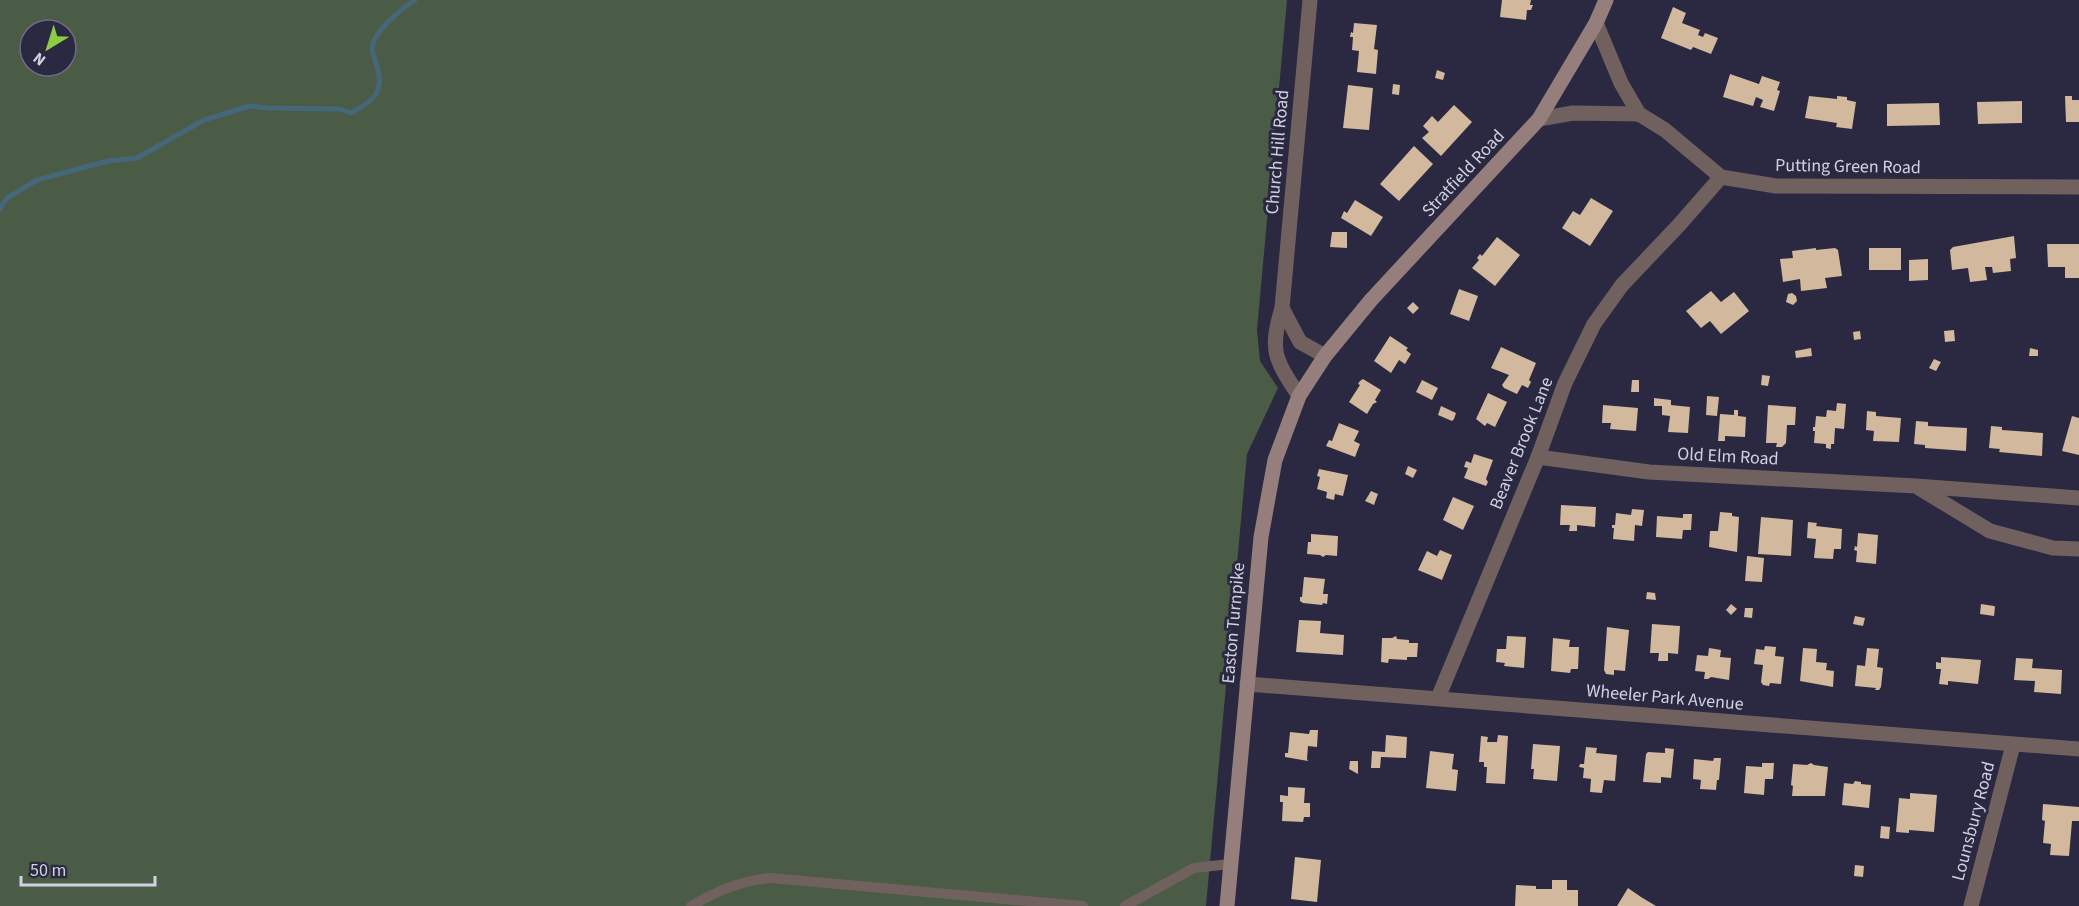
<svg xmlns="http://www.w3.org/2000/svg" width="2079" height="906" font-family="'Source Sans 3',sans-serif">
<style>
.green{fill:#4a5c46;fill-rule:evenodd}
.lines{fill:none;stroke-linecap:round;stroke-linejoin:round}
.stream{stroke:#446879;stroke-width:5}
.building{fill:#d2b89c}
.service{stroke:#70615f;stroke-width:10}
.minor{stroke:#70615f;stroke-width:15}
.secondary{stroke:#957e7b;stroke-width:15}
.labels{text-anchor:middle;stroke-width:6;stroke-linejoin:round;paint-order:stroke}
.street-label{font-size:18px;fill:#d1d2e1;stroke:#2a2941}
</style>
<rect width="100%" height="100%" fill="#2a2941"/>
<path class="green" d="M0 0H1287L1257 330 1260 361 1278 388 1247 454 1206 906H0ZM30 30H66V66H30Z"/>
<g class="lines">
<path class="stream" d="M0 209 7 198 37 180 108 161 137 158 204 120 250 106 268 108 339 109 351 113C373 101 385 93 377 66 376 61 372 53 372 48 374 31 402 8 415 0"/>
</g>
<g class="building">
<polygon points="1502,0 1531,0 1530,5 1533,5 1531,10 1527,10 1526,20 1500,17"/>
<polygon points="1673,7 1686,13 1682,23 1700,30 1698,35 1703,37 1705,33 1718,38 1711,54 1693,47 1691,50 1661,38"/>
<polygon points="1354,23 1377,25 1374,49 1378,50 1376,74 1357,72 1359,51 1352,50 1353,37 1350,37 1351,32 1353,33"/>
<polygon points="1437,70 1445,73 1443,80 1435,78"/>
<polygon points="1730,74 1759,84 1762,76 1780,82 1777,90 1780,91 1774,111 1760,107 1763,100 1756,97 1753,106 1723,97"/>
<polygon points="1393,84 1400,85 1399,95 1392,94"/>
<polygon points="1348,85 1373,88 1369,130 1343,128"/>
<polygon points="1809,96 1837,99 1837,96 1847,97 1847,100 1856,102 1852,129 1836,127 1837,123 1805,118"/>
<polygon points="2065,96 2072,96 2072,100 2079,100 2079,122 2066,122"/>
<polygon points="2022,101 2022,123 1978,124 1977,102"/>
<polygon points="1939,103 1940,125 1887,126 1887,104"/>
<polygon points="1454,105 1472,122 1441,156 1422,138 1429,132 1423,126 1432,116 1438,122"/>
<polygon points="1414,146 1433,164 1399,201 1380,184"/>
<polygon points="1591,198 1613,211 1590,246 1562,228 1573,211 1580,215"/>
<polygon points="1355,200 1383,217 1371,236 1341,218 1344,211 1347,213"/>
<polygon points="1332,232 1347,232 1347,248 1330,247"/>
<polygon points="2014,236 2016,258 2010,259 2011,271 1993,273 1992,267 1985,267 1987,280 1970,282 1968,268 1952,270 1950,250 1953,247"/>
<polygon points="1497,237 1520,255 1495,286 1472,268 1479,260 1477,258 1480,254 1482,256"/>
<polygon points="2047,244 2079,244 2079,278 2065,278 2065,267 2048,267"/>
<polygon points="1816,248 1816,250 1835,248 1838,250 1842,276 1825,278 1827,288 1801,291 1800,279 1783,282 1780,259 1793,258 1792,251"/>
<rect x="1869" y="248" width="32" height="22"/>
<polygon points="1928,259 1928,280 1909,281 1909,260"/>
<polygon points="1459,289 1478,296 1469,321 1450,314"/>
<polygon points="1711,291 1721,302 1734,292 1749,311 1721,334 1710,321 1701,328 1686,311"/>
<polygon points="1792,293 1796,296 1797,301 1793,305 1786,302 1788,294"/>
<polygon points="1413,302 1419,308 1413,314 1407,308"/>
<polygon points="1954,330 1955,341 1945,342 1944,331"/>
<polygon points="1860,331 1861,339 1854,340 1853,332"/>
<polygon points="1390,336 1408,348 1406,350 1411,354 1405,364 1399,360 1391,373 1374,361"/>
<polygon points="1501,347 1536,363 1529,380 1531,382 1528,388 1522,385 1517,394 1504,388 1502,385 1509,375 1491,368"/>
<polygon points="1811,348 1812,356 1796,358 1795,351"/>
<polygon points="2030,348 2038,350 2038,356 2029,356"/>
<polygon points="1934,359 1941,362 1936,371 1929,368"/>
<polygon points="1762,375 1770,376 1768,386 1761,385"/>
<polygon points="1363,379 1381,390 1375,400 1377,402 1373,404 1367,414 1349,402 1360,385 1358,384 1360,381"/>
<polygon points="1422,380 1438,388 1432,400 1416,392"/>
<polygon points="1632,380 1639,380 1639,392 1631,392"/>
<polygon points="1488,393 1507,402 1495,427 1487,423 1485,426 1476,419"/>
<polygon points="1707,396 1719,397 1717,416 1706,415"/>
<polygon points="1654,398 1671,400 1671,405 1690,407 1688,433 1668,432 1670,416 1662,415 1662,406 1654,406"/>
<polygon points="1837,403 1846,404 1844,429 1835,428 1834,444 1831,444 1831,449 1826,448 1826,444 1814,443 1815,431 1813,431 1813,427 1815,427 1816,416 1826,417 1827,410 1836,411"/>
<polygon points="1603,405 1638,408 1636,431 1610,429 1611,423 1602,423"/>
<polygon points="1768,405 1796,407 1795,425 1787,425 1786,443 1782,447 1776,447 1777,443 1766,443"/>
<polygon points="1441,406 1456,413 1454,419 1452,421 1438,415"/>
<polygon points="1734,410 1738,410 1738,416 1746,417 1745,437 1725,436 1725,441 1718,441 1720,414 1734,415"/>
<polygon points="1867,411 1876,412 1876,416 1901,418 1899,442 1873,441 1874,431 1866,430"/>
<polygon points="2072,416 2079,418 2079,455 2062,451"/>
<polygon points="1916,421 1928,422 1928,426 1967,428 1966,451 1925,448 1925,445 1914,444"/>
<polygon points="1339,423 1359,431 1354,441 1360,444 1355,457 1326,446 1329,440 1332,441"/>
<polygon points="1991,426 2002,427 2002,430 2043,433 2042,456 1999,452 2000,449 1989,448"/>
<polygon points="1474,454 1493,460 1486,479 1488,482 1486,486 1464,478 1468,468 1464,467 1466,461 1471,463"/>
<polygon points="1408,466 1417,470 1413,478 1405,474"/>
<polygon points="1319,469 1348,475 1343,496 1335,494 1334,500 1326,498 1327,492 1317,489 1320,477 1317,476"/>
<polygon points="1371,491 1378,494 1374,505 1365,501"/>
<polygon points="1453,497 1474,506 1463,530 1443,520"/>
<polygon points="1561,505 1596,507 1595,527 1577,525 1577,531 1569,531 1570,525 1560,525"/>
<polygon points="1632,509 1644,510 1642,526 1635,525 1634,541 1613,539 1614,528 1612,528 1612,525 1615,525 1616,513 1631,515"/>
<polygon points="1720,512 1732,513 1732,516 1739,517 1737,552 1709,547 1710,531 1718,531"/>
<polygon points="1683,514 1692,514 1691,530 1683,530 1682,539 1656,537 1657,516 1683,518"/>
<polygon points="1761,517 1793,520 1791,556 1758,554"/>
<polygon points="1808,522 1817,523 1816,526 1842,529 1841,549 1834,549 1833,559 1814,558 1816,539 1807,538"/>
<polygon points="1858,533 1878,535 1876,564 1856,562 1857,551 1854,550 1855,546 1857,547"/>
<polygon points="1311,534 1338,536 1337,556 1326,555 1323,557 1320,555 1307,554 1308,542 1311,542"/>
<polygon points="1440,550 1452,555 1442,580 1418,570 1427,551 1437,556"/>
<polygon points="1747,556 1764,558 1762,582 1745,581"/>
<polygon points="1304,577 1325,579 1323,594 1328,594 1327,604 1323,603 1322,605 1303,603 1300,601 1300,597 1302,597"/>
<polygon points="1647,592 1655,593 1656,600 1646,599"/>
<polygon points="1731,604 1737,609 1731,615 1726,610"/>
<polygon points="1981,604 1994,606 1995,607 1994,616 1980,614"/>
<polygon points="1745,608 1753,608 1752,618 1744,617"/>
<polygon points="1855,616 1865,618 1863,626 1853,624"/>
<polygon points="1299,620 1321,621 1320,633 1344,635 1343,655 1296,652"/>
<polygon points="1652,624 1680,626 1678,654 1668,653 1668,661 1658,661 1659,653 1650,653"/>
<polygon points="1607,627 1629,630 1625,671 1614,670 1614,675 1606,674 1604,670"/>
<polygon points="1396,636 1397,639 1409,640 1409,643 1418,643 1417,657 1407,657 1407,660 1389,659 1388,663 1381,662 1382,638 1392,638"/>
<polygon points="1507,636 1526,637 1524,668 1504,666 1505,663 1496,662 1497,649 1506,649"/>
<polygon points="1553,638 1570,640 1569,647 1579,647 1578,669 1571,669 1570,673 1551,671"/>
<polygon points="1765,646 1776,647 1775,656 1784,657 1781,684 1770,683 1769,686 1763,685 1761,682 1763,665 1754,664 1756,649 1764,650"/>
<polygon points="1709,648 1721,650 1720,657 1731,658 1729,680 1711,677 1708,679 1704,679 1705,672 1695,671 1697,655 1708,656"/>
<polygon points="1803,648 1817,649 1816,662 1827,663 1826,670 1834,671 1833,687 1800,681"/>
<polygon points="1867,648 1879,649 1877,667 1883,668 1881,687 1879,690 1875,690 1876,688 1855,686 1857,665 1865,666"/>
<polygon points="1941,657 1981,660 1978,684 1948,681 1948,685 1939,684 1941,669 1936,669 1936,662 1941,663"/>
<polygon points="2016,658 2033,659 2032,668 2062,670 2061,694 2034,692 2035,681 2014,680"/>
<polygon points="1310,730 1318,730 1317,747 1308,746 1307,759 1308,761 1285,757 1285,753 1288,753 1290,732 1309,734"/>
<polygon points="1386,735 1407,737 1406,758 1381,757 1380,768 1371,768 1372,751 1385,752"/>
<polygon points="1498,735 1508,736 1505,784 1486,783 1487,767 1484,767 1484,762 1479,762 1481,736 1488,737 1487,742 1497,742"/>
<polygon points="1533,744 1560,746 1557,781 1533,779 1534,769 1531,769"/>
<polygon points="1586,747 1597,748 1596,753 1617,755 1615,781 1604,780 1602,793 1590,792 1591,779 1583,778 1584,768 1579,767 1580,764 1584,764"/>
<polygon points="1665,748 1674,749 1671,778 1661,777 1661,783 1643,782 1646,754 1648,752 1665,753"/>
<polygon points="1430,751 1454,754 1452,769 1458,770 1456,791 1426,788"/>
<polygon points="1714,758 1721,758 1719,780 1717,780 1716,790 1700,789 1701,780 1693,779 1694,759 1713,761"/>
<polygon points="1350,761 1358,761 1358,774 1349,769"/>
<polygon points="1762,763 1774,763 1773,779 1765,779 1764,795 1744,793 1746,766 1762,767"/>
<polygon points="1811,763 1814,765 1828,767 1825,796 1792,796 1793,786 1791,785 1793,764 1807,765"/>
<polygon points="1855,781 1861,782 1861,784 1871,785 1869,808 1842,805 1844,783 1853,784"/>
<polygon points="1288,787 1305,788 1304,803 1310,803 1310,817 1304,817 1303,822 1282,821 1283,802 1280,802 1280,795 1288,796"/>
<polygon points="1910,793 1937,795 1934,832 1909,830 1909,833 1896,832 1899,798 1910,799"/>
<polygon points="2043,804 2079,807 2079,821 2072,821 2069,856 2050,855 2051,844 2043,843 2045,821 2042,820"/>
<polygon points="1881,826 1890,827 1889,839 1880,838"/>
<polygon points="1295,857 1321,860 1317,902 1291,899"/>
<polygon points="1855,865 1864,866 1863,877 1854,876"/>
<polygon points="1552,880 1567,880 1567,890 1578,890 1578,906 1515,906 1516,885 1536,886 1536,889 1552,889"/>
<polygon points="1628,888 1641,897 1656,906 1617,906"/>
</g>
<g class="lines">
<g class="service">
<path d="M691 906C717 891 742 880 771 878L1083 906"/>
<polyline points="1125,906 1194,868 1230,864"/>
</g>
<g class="minor">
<polyline points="1596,23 1621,83 1639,114 1665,130 1721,177 1776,186 2079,187"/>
<polyline points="1539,119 1573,113 1639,114"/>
<polyline points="1282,308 1300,342 1325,356"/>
<path d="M1299 396C1275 359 1269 351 1282 308L1310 0"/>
<polyline points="1538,457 1649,472 1916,486 2079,498"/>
<polyline points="1919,488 1990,531 2053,548 2079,549"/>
<polyline points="1247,684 2079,749"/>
<polyline points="1438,698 1538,457 1565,383 1594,324 1622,285 1679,225 1721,177"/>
<polyline points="1971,906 2013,745"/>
</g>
<polyline class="secondary" points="1227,906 1261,537 1275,460 1299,396 1325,356 1371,300 1539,119 1596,23 1606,0"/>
</g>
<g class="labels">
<g class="street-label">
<text transform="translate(1277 152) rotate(-85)" y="6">Church Hill Road</text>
<text transform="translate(1848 166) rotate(1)" y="6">Putting Green Road</text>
<text transform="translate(1463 173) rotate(-47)" y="6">Stratfield Road</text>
<text transform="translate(1521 443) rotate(-68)" y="6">Beaver Brook Lane</text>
<text transform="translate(1728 456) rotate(3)" y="6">Old Elm Road</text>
<text transform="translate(1233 623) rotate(-85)" y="6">Easton Turnpike</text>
<text transform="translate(1665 697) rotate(5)" y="6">Wheeler Park Avenue</text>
<text transform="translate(1973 821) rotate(-75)" y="6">Lounsbury Road</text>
</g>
</g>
<g transform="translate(48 48) rotate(218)"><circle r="28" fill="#2a2941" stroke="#6d6d81" stroke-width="1.5"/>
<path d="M0-4.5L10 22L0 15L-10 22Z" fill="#8bce46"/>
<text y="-9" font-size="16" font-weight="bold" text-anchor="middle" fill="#d1d2e1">N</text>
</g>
<path d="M21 876v9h134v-9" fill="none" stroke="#d1d2e1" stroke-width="3"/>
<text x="30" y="876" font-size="18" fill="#d1d2e1" stroke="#2a2941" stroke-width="4.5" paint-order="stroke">50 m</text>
</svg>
